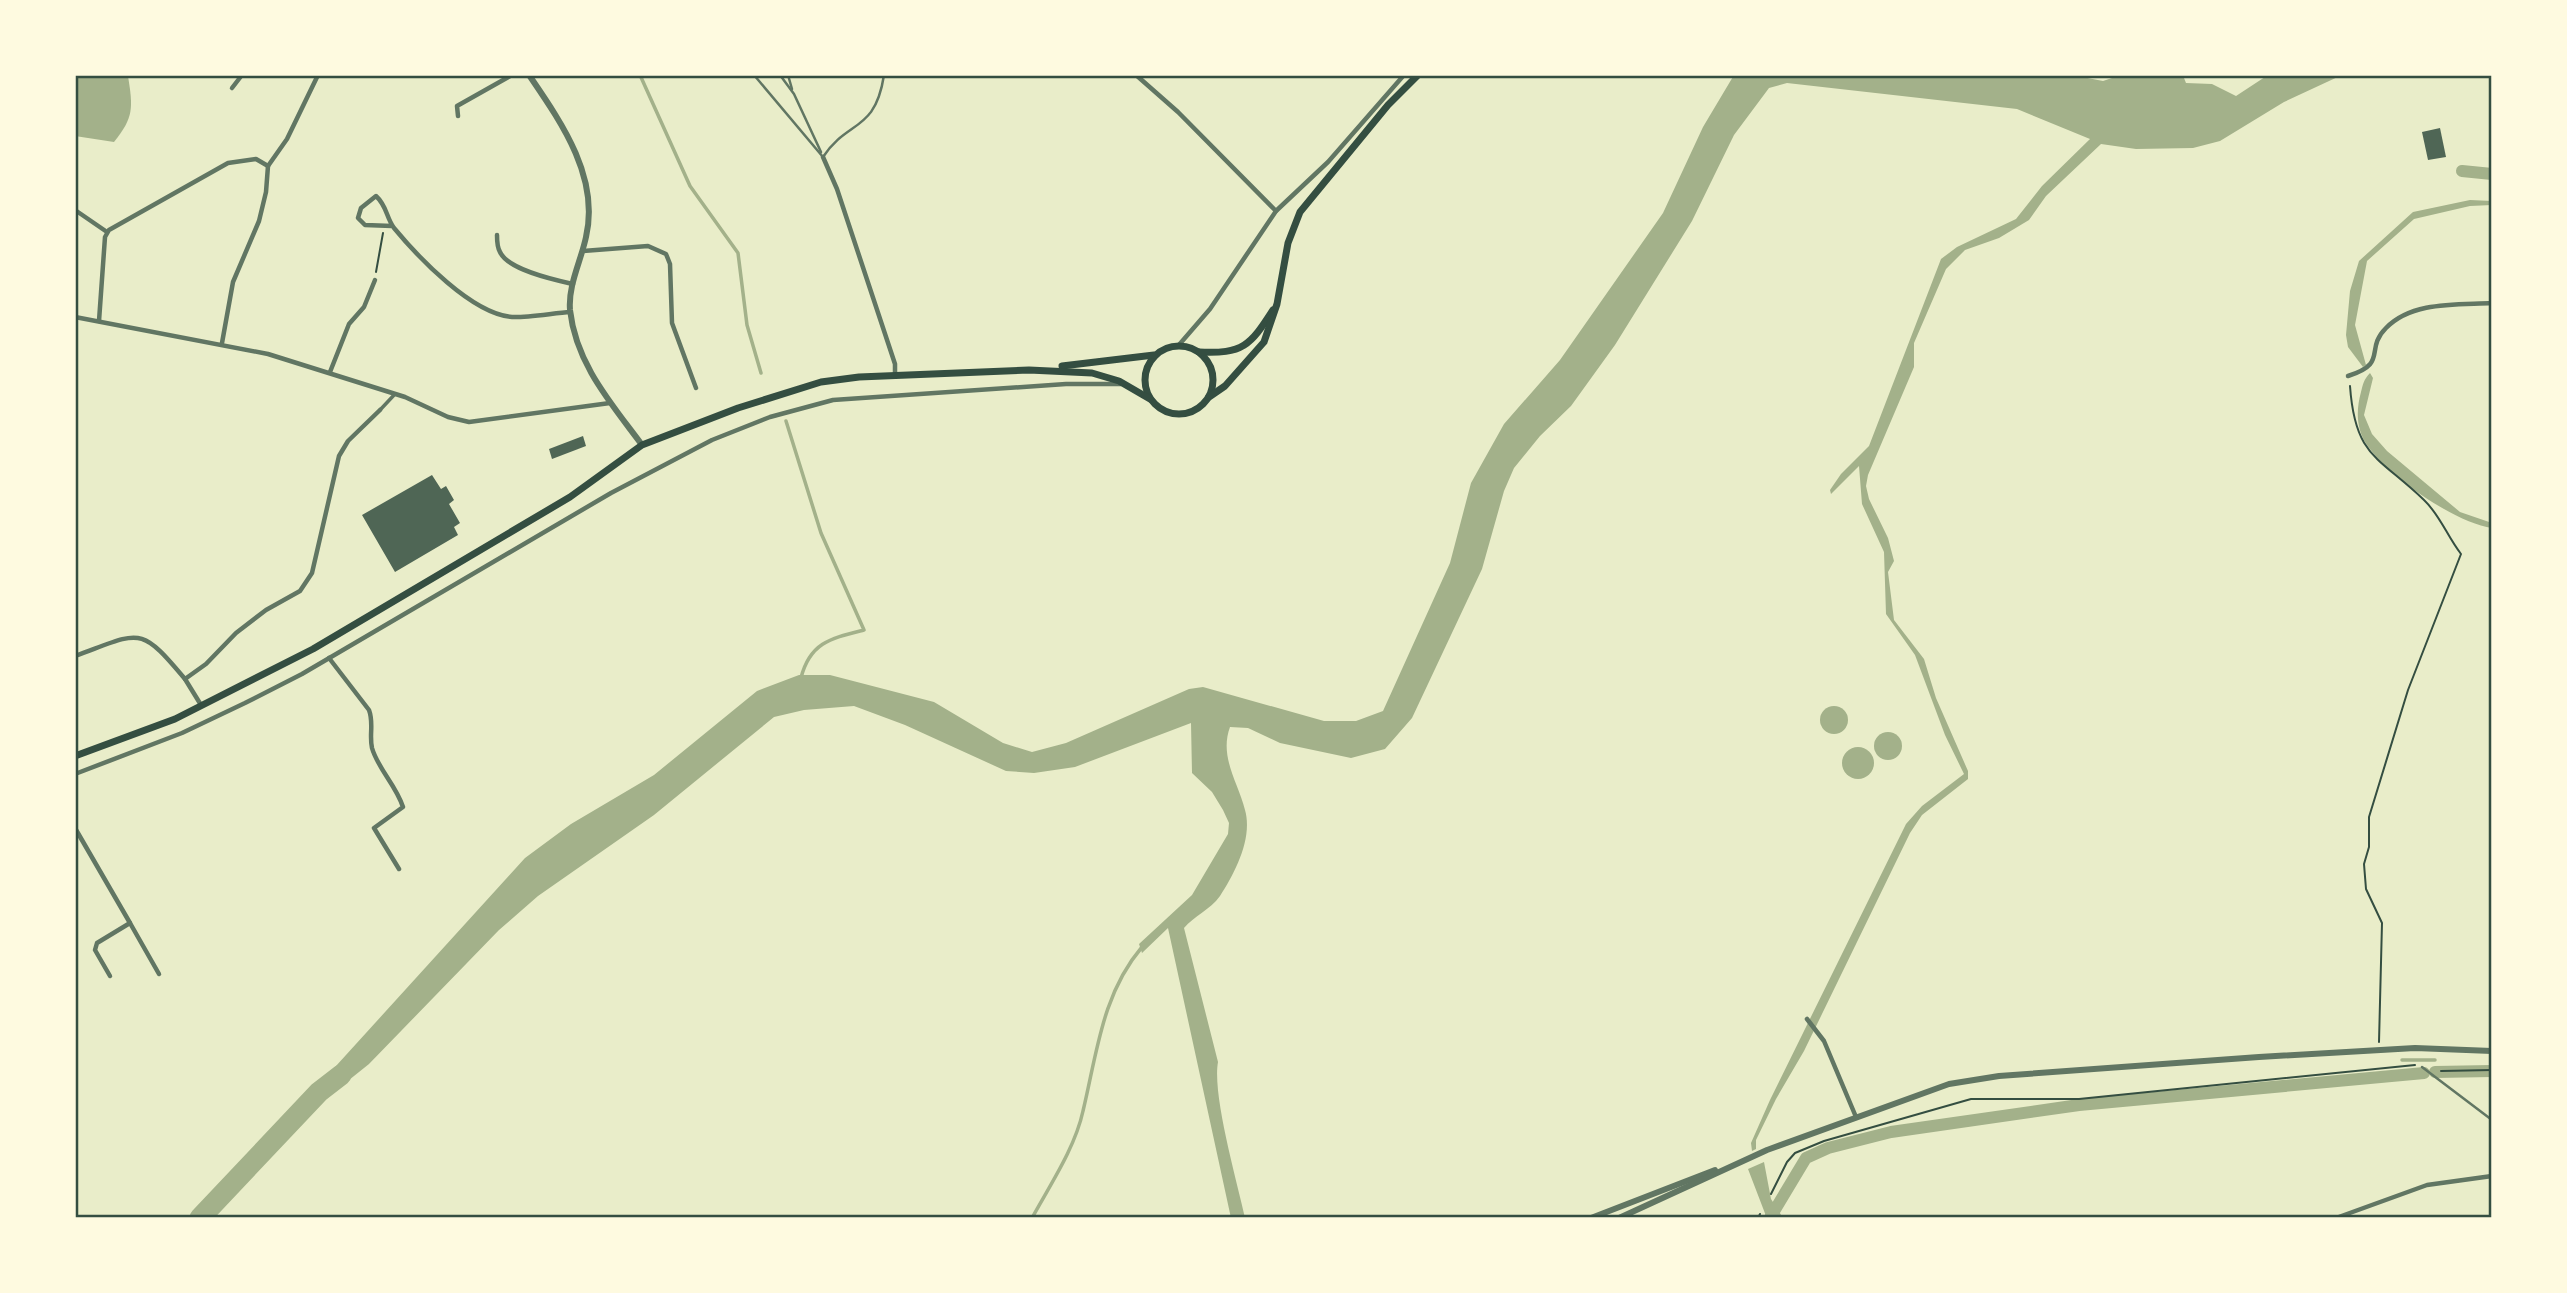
<svg xmlns="http://www.w3.org/2000/svg" width="2567" height="1293" font-family="Helvetica,sans-serif">
<style>
.water{fill:#a3b18a}
.lines{fill:none;stroke-linecap:round;stroke-linejoin:round}
.stream{stroke:#a3b18a;stroke-width:3.5}
.canal{stroke:#a3b18a;stroke-width:12}
.river{stroke:#a3b18a;stroke-width:21}
.building{fill:#4f6655}
.path{stroke:#344e41;stroke-width:2}
.service{stroke:#617663;stroke-width:2.5}
.pedestrian{stroke:#617663;stroke-width:3.5}
.minor{stroke:#617663;stroke-width:4.5}
.tertiary{stroke:#617663;stroke-width:6}
.secondary{stroke:#344e41;stroke-width:7}
.neatline{fill:none;stroke:#344e41;stroke-width:2.5}
</style>
<rect width="100%" height="100%" fill="#e9edc9"/>
<g class="water">
<path d="M75 75 128 76C133 108 134 117 114 142L75 136Z"/>
<path d="M1734 75H2072L2103 81 2121 75H2188L2184 78 2186 83 2212 84 2236 96 2268 75H2342L2284 102 2220 141 2193 148 2136 149 2101 144 2046 196 2029 220 1999 238 1965 250 1946 269 1914 343V367L1868 475 1866 486 1869 499 1888 538 1894 561 1888 572 1894 620 1924 659 1936 698 1968 771V779L1922 815 1910 833 1804 1051 1776 1099 1756 1140V1149L1752 1151 1751 1143 1770 1100 1906 824 1922 806 1964 774 1945 735 1915 655 1886 614 1884 552 1862 504 1859 466 1831 494 1830 490 1841 474 1869 446 1941 259 1957 247 2016 219 2042 186 2090 139 2017 109 1787 83 1769 88 1734 135 1692 221 1615 345 1571 406 1540 436 1514 468 1504 491 1482 569 1412 718 1385 749 1351 758 1280 743 1248 728 1230 727C1219 757 1238 782 1245 810 1253 838 1235 873 1220 896 1210 910 1194 916 1184 928L1218 1062C1212 1095 1237 1181 1245 1218H1231L1168 928 1142 953 1139 944 1192 895 1228 834 1229 823 1223 810 1212 792 1192 773 1191 723 1075 767 1034 773 1006 771 905 725 854 706 804 710 774 717 654 815 538 896 499 930 369 1064 324 1100 316 1088 525 858 571 824 654 775 757 691 799 675H830L934 702 1003 743 1032 752 1066 743 1189 689 1203 687 1324 721H1356L1383 711 1450 563 1471 483 1504 424 1560 360 1663 213 1703 127Z"/>
<polygon points="2470,200 2492,201 2492,205 2470,206 2414,219 2367,261 2355,325 2366,365 2363,367 2348,347 2346,335 2350,291 2359,261 2413,212"/>
<path d="M2370 373 2373 378 2364 415 2372 434 2387 451 2460 512 2492 523V528C2455 523 2388 476 2367 445 2356 429 2356 410 2361 392 2363 384 2364 379 2370 373Z"/>
<circle cx="1834" cy="720" r="14"/>
<circle cx="1888" cy="746" r="14"/>
<circle cx="1858" cy="763" r="16"/>
<polygon points="1764,1162 1771,1199 1783,1218 1766,1216 1748,1169"/>
</g>
<g class="lines">
<g class="stream">
<polyline points="640,75 690,186 738,253 747,325 761,373"/>
<path d="M786 421 821 533 864 630C832 638 810 642 801 678"/>
<polyline points="2402,1060 2435,1060"/>
<path d="M1032 1218C1050 1185 1075 1148 1083 1111 1097 1053 1102 994 1142 947"/>
</g>
<g class="canal">
<polyline points="2462,171 2492,174"/>
<polyline points="2435,1072 2492,1071"/>
<polyline points="1770,1218 1806,1158 1828,1148 1891,1132 2079,1105 2424,1073"/>
</g>
<polyline class="river" points="200,1218 319,1092 341,1075"/>
</g>
<g class="building">
<polygon points="2440,128 2446,157 2428,160 2422,132"/>
<polygon points="583,436 586,446 552,459 549,449"/>
<polygon points="432,475 441,489 446,486 454,500 449,504 460,523 454,527 458,535 395,572 362,515"/>
</g>
<g class="lines">
<g class="path">
<polyline points="376,272 383,233"/>
<path d="M2350 386C2355 457 2378 456 2424 500 2440 515 2447 536 2461 554L2408 690 2369 817V847L2364 864 2366 889 2382 923 2379 1042"/>
<polyline points="2441,1071 2492,1070"/>
<polyline points="1771,1194 1787,1162 1795,1153 1824,1141 1971,1099 2079,1099 2415,1065"/>
<polyline points="1758,1218 1760,1214"/>
</g>
<g class="service">
<polyline points="754,75 823,157"/>
<polyline points="780,75 794,94 821,152"/>
<polyline points="788,75 792,89"/>
<path d="M823 157C848 119 875 133 884 75"/>
<polyline points="2422,1067 2492,1120"/>
</g>
<polyline class="pedestrian" points="380,410 395,394"/>
<g class="minor">
<polyline points="1136,75 1178,112 1276,211"/>
<polyline points="232,88 242,75"/>
<polyline points="458,116 457,106 512,75"/>
<polyline points="823,157 837,189 895,364 895,375"/>
<polyline points="75,210 107,232"/>
<path d="M392 226 365 225 358 218 361 208 376 196C387 206 386 217 394 228 418 257 472 314 512 317 524 318 555 313 570 312"/>
<path d="M497 235C497 241 497 247 500 252 508 270 555 280 573 284"/>
<polyline points="583,251 648,246 666,254 670,264 672,323 696,388"/>
<polyline points="75,317 268,354 405,397 448,417 469,422 610,403"/>
<polyline points="99,321 105,237 109,230 228,163 256,159 268,166"/>
<polyline points="222,343 233,282 259,221 266,192 268,166 287,139 318,75"/>
<polyline points="1178,346 1210,309 1276,211 1328,162 1404,75"/>
<polyline points="330,372 349,324 364,307 375,280"/>
<path d="M2348 376C2389 363 2364 350 2386 328 2412 301 2457 305 2492 303"/>
<path d="M75 656C141 632 139 624 185 679"/>
<path d="M329 658 369 710C374 723 369 735 372 748 378 769 396 785 403 807L374 828 399 869"/>
<polyline points="201,705 185,679 206,664 236,633 266,610 300,591 312,573 339,456 348,441 380,410"/>
<polyline points="75,774 182,733 245,703 302,674 611,493 712,440 770,417 833,400 1066,384 1121,384"/>
<polyline points="75,828 130,923 97,943 95,950 110,976"/>
<polyline points="130,923 159,974"/>
<polyline points="1807,1019 1824,1041 1856,1117"/>
<polyline points="2336,1218 2427,1185 2492,1176"/>
</g>
<g class="tertiary">
<path d="M529 75C561 122 600 177 586 237 581 261 568 285 570 310 576 364 611 403 642 445"/>
<polyline points="1591,1218 1715,1170"/>
<polyline points="1619,1218 1767,1150 1949,1084 1999,1076 2259,1057 2415,1048 2492,1051"/>
</g>
<g class="secondary">
<circle cx="1179" cy="380" r="34"/>
<path d="M1199 352C1243 354 1250 346 1273 310"/>
<polyline points="1062,366 1154,355"/>
<polyline points="1209,397 1225,386 1264,342 1277,304 1288,243 1300,212 1388,105 1418,75"/>
<polyline points="75,756 175,719 313,649 570,497 642,445 738,408 821,382 859,377 1029,370 1092,373 1119,381 1150,399"/>
</g>
</g>
<rect width="2567" height="1293" fill="none" stroke="#fefae0" stroke-width="154"/>
<rect x="77" y="77" width="2413" height="1139" class="neatline"/>
</svg>
